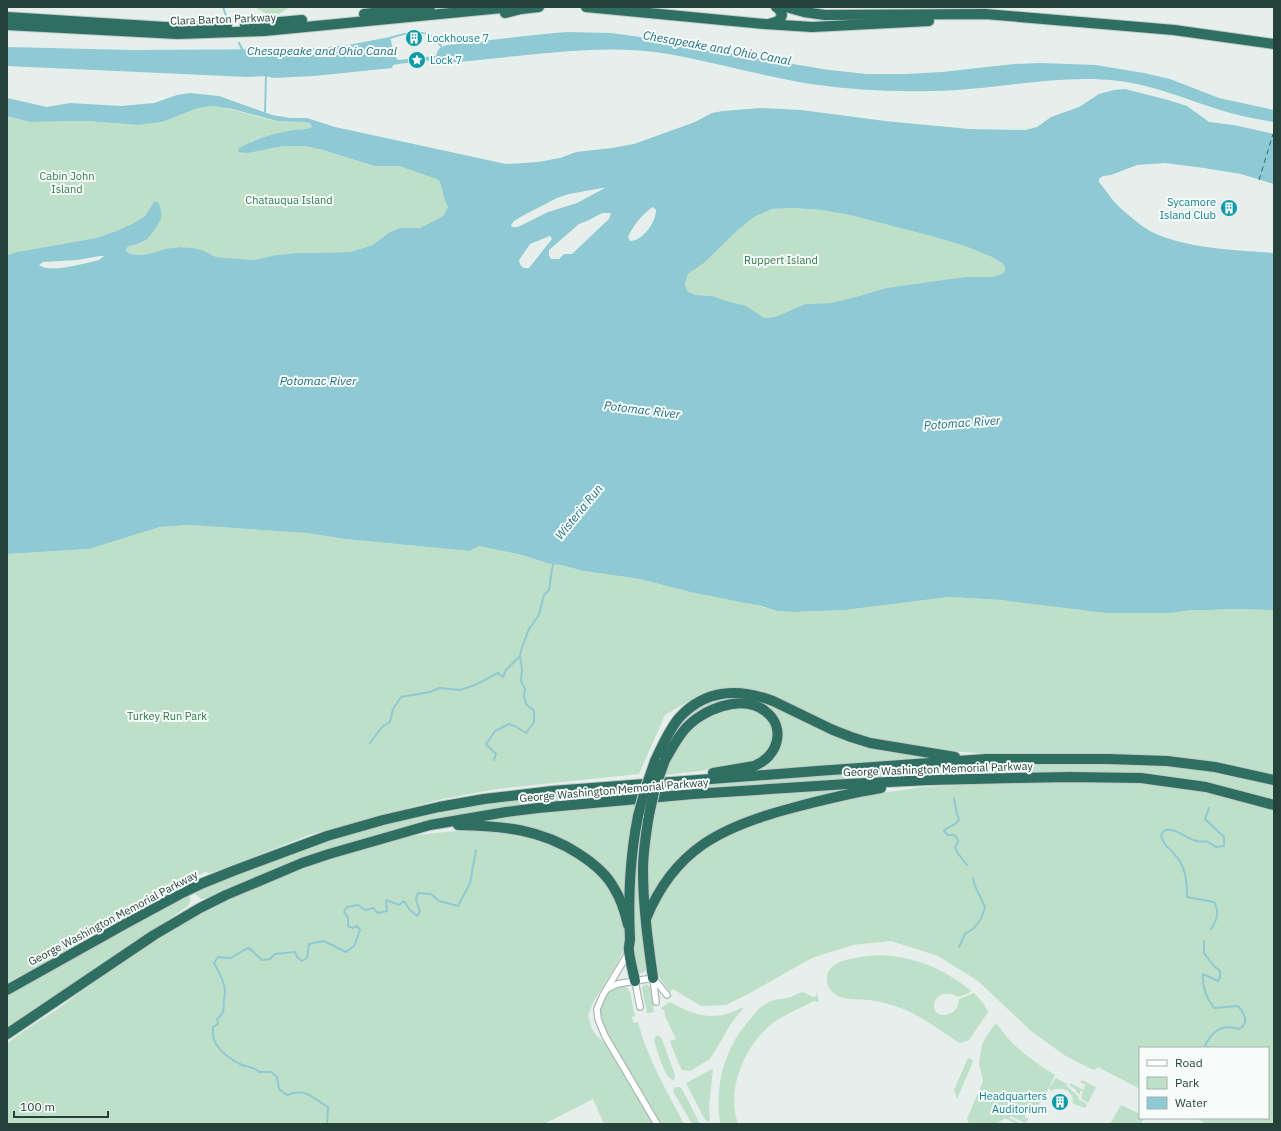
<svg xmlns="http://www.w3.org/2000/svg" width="1281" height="1131" font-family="'IBM Plex Sans',sans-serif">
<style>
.green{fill:#bfe0c8}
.water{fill:#8ec9d4;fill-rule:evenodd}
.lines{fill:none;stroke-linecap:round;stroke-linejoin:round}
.stream{stroke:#8ec9d4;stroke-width:2}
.ferry{stroke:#1c6f80;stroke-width:1;stroke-dasharray:5 4;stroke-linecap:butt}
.street-casing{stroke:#a8b8b2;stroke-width:8}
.highway-casing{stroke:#c2cac8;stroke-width:12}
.street{stroke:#fff;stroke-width:5.5}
.highway{stroke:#2f6f62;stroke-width:10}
.highway-bridge-casing{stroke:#c2cac8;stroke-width:12;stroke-linecap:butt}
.highway-bridge{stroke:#2f6f62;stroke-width:10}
.labels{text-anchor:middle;stroke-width:4;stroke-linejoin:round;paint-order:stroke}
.street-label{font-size:11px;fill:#24423a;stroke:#f7fbf9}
.culture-label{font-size:11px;fill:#0d838f;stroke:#f7fbf9;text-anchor:start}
.park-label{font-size:11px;fill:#2d7a4b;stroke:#f7fbf9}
.water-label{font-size:12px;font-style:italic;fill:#1c6f80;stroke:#f7fbf9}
</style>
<rect width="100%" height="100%" fill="#e6efeb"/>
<g class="green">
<polygon points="255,7 290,7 273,18"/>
<path d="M213 106C234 109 255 117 276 121 288 122 299 121 310 123L312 127C306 130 300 129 293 130 278 132 264 137 250 142L264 150 284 146H305L323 150 373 166H399L439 180C443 190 443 198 448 207L443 216 420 228H400L388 233 373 245 350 252 297 253 276 255 254 260 216 257 202 250 193 248 180 247 164 249 149 254 138 255 130 254 126 251V248L128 246 143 243 158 202H154L145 216 134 223 116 231 96 238 17 252 7 255V116L30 122 86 121 139 125 162 122 198 108Z"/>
<polygon points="792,208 822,210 850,215 931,236 965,246 992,257 1002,263 1005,267 1005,271 1000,275 992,277 964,277 886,288 859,296 831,303 805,304 775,317 764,318 713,296 696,295 687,291 685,284 688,274 704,263 738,230 754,217 772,209"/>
<polygon points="190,525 307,533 345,539 468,551 479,546 493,549 522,555 550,564 561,565 584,571 640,579 690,592 744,602 777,611 796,612 845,610 949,597 1001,600 1105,613 1172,613 1191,610 1210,610 1230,609 1274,610 1274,777 1246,770 964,752 907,747 868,740 836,728 779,699 709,694 689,701 665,715 639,774 497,789 442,799 309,835 231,866 210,873 205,872 197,876 133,913 108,925 38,966 7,983 7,554 89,549 160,527"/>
<path d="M734 696 768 702 798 717 932 757 918 760 726 774 752 768 780 741 765 709 717 706 664 750C681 717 696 701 734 696Z"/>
<path d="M738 708C751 710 765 711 772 725 778 737 772 755 759 761 749 766 736 766 726 767 706 770 685 773 665 775L671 757 683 736 694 725 710 714Z"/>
<polygon points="1103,762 1180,765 1226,772 1274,784 1274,802 1174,779 774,785 420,825 209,898 201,899 195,894 195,891 299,848 431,812 503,801 581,793 909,768 999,764"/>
<polygon points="1090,781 1157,784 1228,797 1274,809 1274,1124 1206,1124 1196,1118 1268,1118 1268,1048 1140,1048 1140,1089 1100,1068 1098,1067 1095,1070 1091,1069 1064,1055 1031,1031 978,981 938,956 891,941 853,945 812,958 750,993 726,1005 701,1006 673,989 670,992 661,980 656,969 650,919 668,884 695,854 726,833 785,814 861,796 922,787 1006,783"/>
<polygon points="862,787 815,797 756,813 734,822 712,832 699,841 649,901 646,875 648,839 657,800"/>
<polygon points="638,801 625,905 599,864 508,824 485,821 554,810"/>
<polygon points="642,817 645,817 647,968 643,973 640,973 637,972 635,968 631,917 632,885"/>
<path d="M471 830H503L560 846 602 875 615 893 622 915 625 931V946L618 962 594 1001 588 1015 592 1029 596 1035 608 1046 654 1124H604L593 1099 544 1124H7V1044C23 1030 42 1020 59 1008 132 952 212 902 298 868 315 862 333 858 350 852 364 848 377 843 391 840 417 834 444 832 471 830Z"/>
<polygon points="189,894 191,900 188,906 7,1029 7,995"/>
<path d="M881 955C915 957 945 969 971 991L970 992 959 997C956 997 954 994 950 994 930 990 928 1021 949 1014 956 1012 958 1006 959 999L974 993 984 1004 986 1009 988 1010V1012L969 1040 960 1043 956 1041C929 1022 910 1008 876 1001 863 998 850 1001 837 996V995C831 992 827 987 827 980 824 958 866 956 881 955Z"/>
<polygon points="646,984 650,987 654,1012 647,1013 642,989 643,986"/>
<path d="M621 986 627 988 630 992 635 1016 632 1017 633 1023 638 1022C647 1058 667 1091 684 1124H660L614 1046 601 1019 600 1007 604 998 610 990 616 987Z"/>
<path d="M802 992 814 997 817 995 816 993H817L819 1002 814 1001C800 1008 786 1014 773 1023 745 1045 726 1088 738 1124H720C715 1088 723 1051 747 1023 753 1016 759 1007 767 1003 774 999 783 999 791 997 795 995 798 993 802 992Z"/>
<path d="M670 1002C694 1016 716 1022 741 1008H743L730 1025 718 1046 710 1059 690 1071 682 1070 678 1062 670 1041 676 1039 665 1016 664 1009 662 1010 661 1008Z"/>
<path d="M995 1024 998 1025C1012 1047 1033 1061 1055 1075 1049 1087 1040 1111 1026 1114L1025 1117 1029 1119 1025 1123 1010 1116V1118L1021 1124C1008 1124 1009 1112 997 1124H969L967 1119 983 1081 979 1063 982 1045 986 1037Z"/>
<path d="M658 1035 662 1039 675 1075V1078L673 1080C664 1078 657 1049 654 1040L656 1036Z"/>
<polygon points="968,1058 973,1060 972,1064 957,1099 954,1090"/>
<polygon points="712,1069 713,1070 709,1106 710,1120 707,1122 703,1116 686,1083"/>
<path d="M1056 1078 1067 1084V1086L1079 1097 1078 1099 1087 1104 1085 1108 1073 1104C1074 1091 1062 1085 1051 1091L1049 1088Z"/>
<polygon points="1082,1080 1096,1087 1088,1103 1081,1098 1083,1091 1080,1091 1080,1095 1076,1092 1076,1090 1069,1085 1070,1083 1084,1090 1084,1087 1086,1085 1080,1082"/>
<polygon points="676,1087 679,1087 682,1089 700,1124 692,1124 673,1091"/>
<polygon points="1121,1105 1140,1114 1140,1118 1144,1118 1141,1124 1110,1124"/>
</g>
<g class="water">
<path d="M567 32 611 33 648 38 781 62 829 70 867 74H906L942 72 1014 64 1041 63 1096 65 1144 73 1170 79 1219 98 1274 110V122C1253 119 1231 114 1211 107 1181 97 1151 85 1119 81 1056 73 994 91 931 91 891 92 851 90 811 84 763 76 716 63 669 54 621 46 574 50 526 55 497 58 467 61 438 64H437L436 60 398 64 393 65 392 68 314 76 273 78 266 76 248 77 7 66V47L133 50 307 49 348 45 390 37 394 54 398 60 436 56C438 48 440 47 448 45 488 41 527 35 567 32Z"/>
<path d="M1125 89 1168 100 1187 106 1209 122 1234 125 1274 134V184L1241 174 1204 168 1165 163 1137 165 1111 175 1103 176 1099 179V182C1104 188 1108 194 1112 199 1120 209 1140 225 1150 231 1185 249 1236 250 1274 253V610L1230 609 1210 610H1191L1172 613H1105L1001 600 949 597 845 610 796 612 777 611 761 606 690 592 640 579 584 571 561 565 550 564 522 555 493 549 479 546 469 551 345 539 307 533 190 525 160 527 89 549 7 554V255L17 252 96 238 116 231 134 223 145 216 154 202H158C160 206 162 213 161 218 159 224 150 238 144 241 139 245 131 244 126 248V251L130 254 138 255 149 254 164 249 180 247 193 248 202 250 216 257 254 260 276 255 297 253 350 252 373 245 388 233 400 228H420L443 216 448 207C443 198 443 190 439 180L399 166H374L323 150 305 146H284L247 153 238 152 239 148C255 139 274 133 293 130 300 129 306 130 312 127L310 123 303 122 277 121 232 109 213 106 198 108 162 122 139 125 86 121 30 122 7 116V98L47 107 70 103 121 106 154 103 177 95 190 93 219 96 272 115 290 118H307L335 127 506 164 538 162 560 158 576 152 612 148 634 144 695 122 712 113 723 111 760 108 801 110 885 121 969 129 1025 130 1037 127 1051 117 1079 107 1099 94 1114 90ZM602 188H605L577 203 548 212 518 227H512L511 225 514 221 524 215 557 198 569 194ZM653 207 656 210C656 222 643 241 630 241L628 237C632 227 643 213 653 207ZM792 208 822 210 850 215 931 236 965 246 992 257 1002 263 1005 267V271L1000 275 992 277H964L886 288 859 296 831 303 805 304 775 317 764 318 746 306 726 301 713 296 696 295 687 291 685 284 688 274 704 263 738 230 754 217 772 209ZM602 213H611L609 219 572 254H564L559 259H551L549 256V250L579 224 589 220ZM550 236 552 239 529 268C523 269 520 266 519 260L530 244ZM100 256H104L99 260C85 263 50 274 39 265L43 262 77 260Z"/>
</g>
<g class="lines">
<g class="stream">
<polyline points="223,7 228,21"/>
<path d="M390 38C402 34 420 29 432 36 436 39 438 43 441 46"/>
<polyline points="239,43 243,51"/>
<polyline points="265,75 266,76 265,112"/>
<polyline points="370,743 382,727 390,722 393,709 401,697 430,692 439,688 460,690 475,685 498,673 503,677 506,670 520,656"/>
<polyline points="494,760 496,754 486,744 495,731 509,724 515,726 526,733 534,722 534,711 526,704 524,696 525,689 521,681 522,669 520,656 522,647 529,629 539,615 544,595 549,590 552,569 554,562"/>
<path d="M954 798 957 814 959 819C955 828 948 825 944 831L948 835H954L957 838 958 842 955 847 957 852 967 865"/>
<path d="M1209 808 1205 819 1224 837V846L1216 847 1206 841C1191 845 1179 827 1165 830L1161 835C1164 847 1169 847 1175 855 1186 867 1187 882 1187 897L1214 902C1220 912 1217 920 1211 929"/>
<polyline points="959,947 965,934 974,928 981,919 985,907 975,886 973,878"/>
<path d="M1204 1048C1211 1032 1221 1023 1239 1029 1250 1023 1244 1013 1238 1006L1214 1008C1207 999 1202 987 1203 974L1218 981 1220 977V971L1214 966 1204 953V941"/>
<path d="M327 1124 328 1107C312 1098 306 1087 287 1095L279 1089 277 1077 271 1072H259C255 1067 248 1067 242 1065 231 1060 219 1051 214 1040 213 1036 213 1031 213 1027L218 1024 217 1019C226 1012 223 1008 224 999 224 997 225 995 225 993 226 983 218 971 214 963L218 957 231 958 244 950 249 948 262 960 270 959 275 954 295 952 297 957 302 961 307 958 309 944 324 941 346 952 354 946 360 930 357 926 353 928 348 926V918L344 912 347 907 358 905 365 910 373 908 378 913 387 911 386 900 399 905 404 901 410 910 417 916 420 912 416 899 418 893 431 894 439 901 458 906 470 883 476 850"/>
</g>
<polyline class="ferry" points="1259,180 1273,134"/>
<g class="street-casing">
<g id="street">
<polyline points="628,952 626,957 603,995 597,1009 598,1019 605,1036 657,1124"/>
<polyline points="653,978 656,1002"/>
<polyline points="653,978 667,995"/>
<polyline points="635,981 640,1007"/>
<polyline points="607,989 617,984 653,978"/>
</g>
</g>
<g class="highway-casing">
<g id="highway">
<polyline points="586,7 765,24 812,27 929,21"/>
<polyline points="786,7 804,12 825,15 985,14 1174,30 1274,44"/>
<polyline points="505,13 521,9 539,7"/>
<polyline points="364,14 430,7"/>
<polyline points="7,17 165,27 227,26"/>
<path d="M769 24C775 22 780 22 782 15L779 9 776 7"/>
<polyline points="7,25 178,34 264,31 512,7"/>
<polyline points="245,25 302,20"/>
<path d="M665 760C671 750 677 738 685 729 701 710 742 693 765 711 787 727 778 757 754 766L713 773"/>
<path d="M655 761C662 746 669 730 679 718 705 689 739 688 773 701L833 730 851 737 870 743 955 757"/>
<path d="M649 815C646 833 643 852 643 870 643 906 648 942 653 978"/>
<path d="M458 825C503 826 541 829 579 854 593 863 606 873 614 888 621 899 625 912 628 925"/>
<path d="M646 919C674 849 723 826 792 808 822 800 851 793 881 788"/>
<path d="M635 981C633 971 630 961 629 951 628 947 630 943 630 939 628 898 630 856 638 816"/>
<polyline points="7,990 125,924 180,894 203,883 233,871 327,836 383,820 439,807 484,799 552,791 817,771 986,759 1108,759 1167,761 1215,767 1274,780"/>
<polyline points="7,1034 154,935 200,908 226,895 302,863 329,854 430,825 506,812 538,808 693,794 848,784 929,780 1014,778 1070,777 1141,778 1206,787 1274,805"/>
</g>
</g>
<use href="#street" class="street"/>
<use href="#highway" class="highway"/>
<g class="highway-bridge-casing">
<g id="highway-bridge">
<polyline points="649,815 655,788 665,760"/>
<polyline points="638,816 645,790 655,761"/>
</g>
</g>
<use href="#highway-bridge" class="highway-bridge"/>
</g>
<defs>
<g id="building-disc" transform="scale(0.9)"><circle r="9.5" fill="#0f9aa8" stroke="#f7fbf9"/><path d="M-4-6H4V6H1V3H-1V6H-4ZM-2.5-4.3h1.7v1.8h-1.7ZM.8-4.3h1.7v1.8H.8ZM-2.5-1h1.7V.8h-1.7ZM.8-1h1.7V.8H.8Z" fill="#fff"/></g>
<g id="sight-disc" transform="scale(0.9)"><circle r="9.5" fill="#0f9aa8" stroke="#f7fbf9"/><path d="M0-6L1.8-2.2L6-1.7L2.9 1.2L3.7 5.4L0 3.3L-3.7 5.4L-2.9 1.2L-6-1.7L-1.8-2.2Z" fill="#fff"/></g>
</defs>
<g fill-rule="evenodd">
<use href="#building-disc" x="414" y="38"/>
<use href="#sight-disc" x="417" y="60"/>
<use href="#building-disc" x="1229" y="208"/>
<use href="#building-disc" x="1060" y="1102"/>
</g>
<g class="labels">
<g class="street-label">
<text transform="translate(223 19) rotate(-2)" y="4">Clara Barton Parkway</text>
<text transform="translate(938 769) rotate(-2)" y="4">George Washington Memorial Parkway</text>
<text transform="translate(614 790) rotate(-5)" y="4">George Washington Memorial Parkway</text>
<text transform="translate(113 918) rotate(-28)" y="4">George Washington Memorial Parkway</text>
</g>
<g class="culture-label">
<text x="427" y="42">Lockhouse 7</text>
<text x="430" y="64">Lock 7</text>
<text x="1216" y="206" text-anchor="end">Sycamore<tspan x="1216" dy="13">Island Club</tspan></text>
<text x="1047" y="1100" text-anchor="end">Headquarters<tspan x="1047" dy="13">Auditorium</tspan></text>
</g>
<g class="park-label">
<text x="67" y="180">Cabin John<tspan x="67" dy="13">Island</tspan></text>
<text x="289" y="204">Chatauqua Island</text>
<text x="781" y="264">Ruppert Island</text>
<text x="167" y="720">Turkey Run Park</text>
</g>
<g class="water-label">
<text transform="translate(717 48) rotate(10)" y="4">Chesapeake and Ohio Canal</text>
<text x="322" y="55">Chesapeake and Ohio Canal</text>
<text x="318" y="385">Potomac River</text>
<text transform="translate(642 410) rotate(7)" y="4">Potomac River</text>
<text transform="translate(962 423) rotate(-4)" y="4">Potomac River</text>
<text transform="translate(579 512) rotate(-51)" y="4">Wisteria Run</text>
</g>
</g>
<rect width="1281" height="1131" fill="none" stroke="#24423a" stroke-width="16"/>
<rect x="1139" y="1047" width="130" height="72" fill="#f7fbf9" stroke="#a3b1ad"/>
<rect x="1147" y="1060" width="20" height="6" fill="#ffffff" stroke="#a3b1ad"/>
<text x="1175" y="1067" font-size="12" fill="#24423a">Road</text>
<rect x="1147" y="1077" width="20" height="12" fill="#bfe0c8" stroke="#a3b1ad"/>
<text x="1175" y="1087" font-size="12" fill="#24423a">Park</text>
<rect x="1147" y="1097" width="20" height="12" fill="#8ec9d4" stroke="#a3b1ad"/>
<text x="1175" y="1107" font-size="12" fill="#24423a">Water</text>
<path d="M14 1111v6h94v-6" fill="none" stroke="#24423a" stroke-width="2"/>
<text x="20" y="1111" font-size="12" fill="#24423a" stroke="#f7fbf9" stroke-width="3" paint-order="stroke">100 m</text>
</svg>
